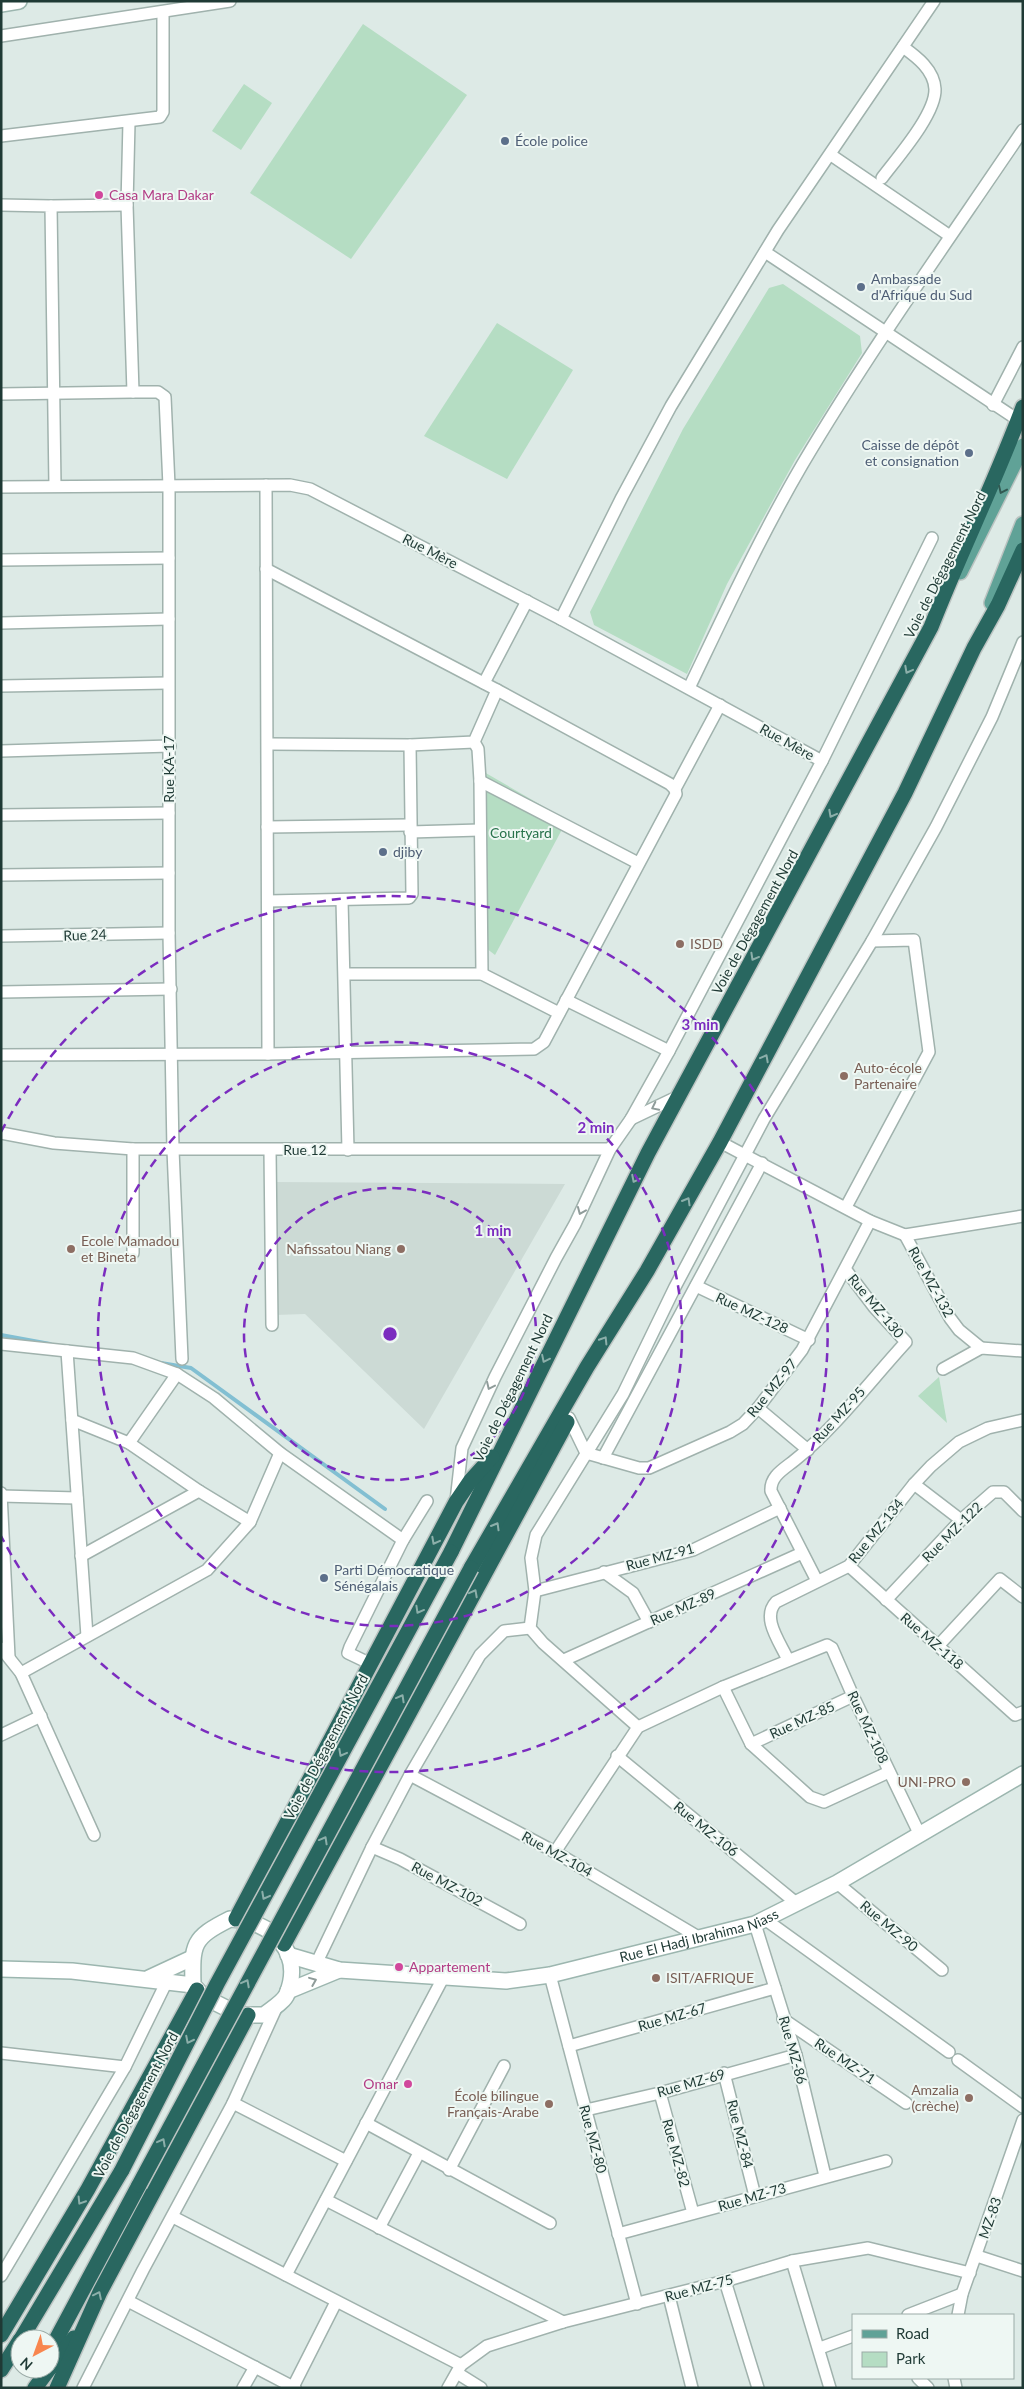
<svg xmlns="http://www.w3.org/2000/svg" width="1024" height="2389" font-family="Lato,sans-serif">
<style>
.built{fill:#ccdad5}
.green{fill:#b5ddc3}
.lines{fill:none;stroke-linecap:round;stroke-linejoin:round}
.stream{stroke:#82bfd2;stroke-width:4}
.street-casing{stroke:#a0b2ad;stroke-width:14}
.secondary-casing{stroke:#9cb6af;stroke-width:18}
.primary-casing{stroke:#bcc4c2;stroke-width:18}
.highway-casing{stroke:#bcc4c2;stroke-width:18}
.street{stroke:#fff;stroke-width:11}
.secondary{stroke:#fff;stroke-width:15}
.primary{stroke:#60a297;stroke-width:15}
.highway{stroke:#296760;stroke-width:15}
.highway-bridge-casing{stroke:#bcc4c2;stroke-width:18;stroke-linecap:butt}
.highway-bridge{stroke:#296760;stroke-width:15}
.oneway{stroke:#325952}
.oneway2{stroke:#8cafaa}
.oneway3{stroke:#8f9c9a}
.ring{fill:none;stroke:#7b2cbf;stroke-width:2.5;stroke-dasharray:9 6}
.service-dot{fill:#5c6f8a;stroke:#eef7f3;stroke-width:2}
.hotel-dot{fill:#d1479c;stroke:#eef7f3;stroke-width:2}
.education-dot{fill:#8d6e63;stroke:#eef7f3;stroke-width:2}
.labels{text-anchor:middle;stroke-width:4;stroke-linejoin:round;paint-order:stroke}
.service-label{font-size:14px;fill:#4e5e75;stroke:#eef7f3;text-anchor:start}
.hotel-label{font-size:14px;fill:#b23c85;stroke:#eef7f3;text-anchor:start}
.street-label{font-size:14px;fill:#1f3a35;stroke:#eef7f3}
.park-label{font-size:14px;fill:#27724b;stroke:#eef7f3}
.education-label{font-size:14px;fill:#785e54;stroke:#eef7f3;text-anchor:start}
.centre{fill:#7b2cbf;stroke:#eef7f3;stroke-width:2.5}
.ring-label{font-size:15px;text-anchor:middle;font-weight:bold;fill:#7b2cbf;stroke:#eef7f3;stroke-width:4;stroke-linejoin:round;paint-order:stroke}
</style>
<rect width="100%" height="100%" fill="#ddeae6"/>
<polygon class="built" points="275,1182 565,1184 424,1429 305,1314 275,1315"/>
<g class="green">
<polygon points="363,24 467,95 351,259 250,193"/>
<polygon points="244,84 272,103 241,150 212,131"/>
<polygon points="783,284 860,336 862,353 795,460 727,584 687,674 594,625 590,612 683,429 769,288"/>
<polygon points="497,323 573,370 507,479 424,436"/>
<polygon points="484,772 567,820 495,955 486,948"/>
<polygon points="939,1377 947,1423 918,1396"/>
</g>
<g class="lines">
<g class="stream">
<polyline points="1,1335 50,1344"/>
<polyline points="161,1363 191,1368 385,1509"/>
</g>
<g class="street-casing">
<g id="street">
<polyline points="1,36 230,1"/>
<polyline points="129,122 127,205 133,392"/>
<polyline points="1,136 160,117 163,112 163,12"/>
<polyline points="831,155 950,236"/>
<path d="M882 178C897 158 936 114 935 89 934 70 917 57 903 47"/>
<polyline points="1,205 51,206 55,486"/>
<polyline points="51,206 127,205"/>
<polyline points="765,252 1018,420"/>
<polyline points="1,394 133,392 158,392 165,397 169,486 169,933 173,1150 182,1359"/>
<polyline points="993,405 1023,347"/>
<polyline points="266,485 268,1054"/>
<polyline points="1,487 290,485 310,489 561,619 822,761"/>
<polyline points="1,560 169,558"/>
<polyline points="266,569 497,690 670,784 675,789"/>
<polyline points="561,619 622,497 671,406 716,332 778,230 934,1"/>
<polyline points="1,623 169,619"/>
<polyline points="484,683 527,601"/>
<polyline points="1,686 168,683"/>
<path d="M689 688C725 613 760 537 802 465 870 350 948 241 1023 130"/>
<polyline points="474,742 478,749 480,781 482,974"/>
<polyline points="269,744 410,745 474,742 497,690"/>
<polyline points="1,751 170,746"/>
<polyline points="480,781 638,863"/>
<polyline points="1,815 169,813"/>
<polyline points="267,827 409,825"/>
<polyline points="410,832 480,830"/>
<polyline points="1,875 169,873"/>
<polyline points="342,900 348,1150"/>
<polyline points="268,901 409,898 412,894 410,745"/>
<polyline points="1,936 169,933"/>
<polyline points="345,974 482,974 559,1013"/>
<polyline points="1,992 171,989"/>
<polyline points="566,1000 669,1051"/>
<polyline points="1,1055 268,1054 534,1049 544,1042 676,794 675,789 720,705"/>
<polyline points="631,1119 679,1096"/>
<polyline points="1,1133 54,1143 133,1149 610,1149"/>
<polyline points="720,1142 870,1221 905,1235 1023,1216"/>
<polyline points="270,1150 272,1325"/>
<polyline points="846,1207 929,1052 914,940 872,941"/>
<polyline points="905,1235 950,1318 959,1330 981,1348"/>
<polyline points="133,1253 133,1149"/>
<polyline points="696,1286 809,1340"/>
<polyline points="1,1344 133,1358 177,1374 214,1398 280,1453 403,1540"/>
<polyline points="67,1351 87,1636"/>
<polyline points="943,1369 981,1348 1023,1351"/>
<polyline points="758,1408 808,1450"/>
<polyline points="569,1418 586,1453 639,1468 649,1468 730,1432 743,1424 758,1408 802,1350 870,1221"/>
<polyline points="72,1420 129,1443 199,1491 250,1522"/>
<polyline points="129,1443 177,1374"/>
<polyline points="603,1458 762,1163"/>
<polyline points="914,1484 961,1520"/>
<polyline points="1,1493 9,1657"/>
<polyline points="1,1496 77,1498"/>
<polyline points="456,1501 462,1448 495,1377 556,1258 575,1224 610,1149 631,1119 669,1051 822,761 932,538"/>
<polyline points="81,1556 199,1491"/>
<polyline points="849,1566 1015,1715 1023,1712"/>
<polyline points="604,1572 633,1593 649,1622"/>
<path d="M817 1581 771 1491C770 1476 784 1469 795 1460 834 1429 872 1379 906 1342L874 1307 846 1270"/>
<polyline points="535,1591 693,1550 780,1508"/>
<polyline points="886,1600 961,1520 993,1492 1004,1492 1023,1511"/>
<polyline points="938,1646 1000,1579 1023,1597"/>
<polyline points="1,1648 21,1673 94,1835"/>
<polyline points="564,1660 802,1553"/>
<path d="M788 1660C780 1642 761 1618 776 1602L849 1566 914 1484 931 1466 959 1442 988 1428 1023 1420"/>
<polyline points="371,1664 348,1653 350,1647 403,1540 427,1501"/>
<polyline points="21,1673 207,1570 250,1522 280,1453"/>
<polyline points="723,1687 751,1744 810,1797 824,1802 889,1772"/>
<polyline points="638,1727 543,1643 530,1628 535,1591 531,1558 536,1535 623,1394 675,1287 764,1119 872,941 936,827 992,717 1023,642"/>
<polyline points="1,1735 41,1716"/>
<polyline points="751,1744 853,1696"/>
<polyline points="617,1756 795,1902"/>
<polyline points="410,1775 555,1852 700,1938"/>
<polyline points="372,1847 400,1859 520,1924"/>
<polyline points="555,1852 638,1727 723,1687 827,1645 832,1648 853,1696 919,1833"/>
<polyline points="837,1883 942,1970"/>
<polyline points="766,1920 949,2052"/>
<polyline points="755,1924 796,2055 825,2176"/>
<polyline points="317,1962 372,1847 410,1775 480,1655 504,1631 530,1628"/>
<polyline points="550,1975 637,2304"/>
<polyline points="783,2019 906,2103"/>
<polyline points="569,2046 775,1988"/>
<polyline points="1,2053 125,2067"/>
<polyline points="958,2060 1023,2107"/>
<polyline points="724,2073 755,2196"/>
<polyline points="660,2093 693,2213"/>
<polyline points="233,2103 346,2161"/>
<polyline points="586,2110 660,2093 796,2055"/>
<polyline points="366,2123 550,2223"/>
<polyline points="449,2170 504,2066"/>
<polyline points="326,2200 563,2322"/>
<polyline points="173,2217 461,2365"/>
<polyline points="379,2228 419,2153"/>
<polyline points="618,2234 886,2161"/>
<polyline points="977,2256 1023,2271"/>
<polyline points="792,2261 830,2388"/>
<polyline points="286,2275 443,1978"/>
<polyline points="1,2276 125,2067 167,1981"/>
<polyline points="725,2281 758,2388"/>
<polyline points="669,2296 692,2388"/>
<polyline points="128,2301 295,2388"/>
<polyline points="908,2315 962,2294"/>
<polyline points="958,2315 962,2294 1023,2120"/>
<polyline points="820,2348 853,2336"/>
<polyline points="457,2373 481,2388"/>
<polyline points="918,2378 928,2388"/>
<polyline points="954,2378 956,2388"/>
<polyline points="293,2387 336,2302"/>
<polyline points="83,2388 143,2270 233,2103 277,2006"/>
<polyline points="243,2388 255,2367"/>
<polyline points="448,2388 461,2365 487,2346 563,2322 725,2281 792,2261 868,2248 970,2273"/>
</g>
</g>
<g class="secondary-casing">
<g id="secondary">
<polyline points="1,4 19,1"/>
<path d="M230 1919C271 1920 304 1952 287 1994 284 2002 270 2010 264 2015H240L204 1997 193 1985C192 1944 192 1938 230 1919Z"/>
<path id="s1" d="M288 1955 339 1970 506 1981 550 1975 755 1924 837 1883 1023 1774"/>
<polyline points="1,1969 72,1971 193,1985"/>
<polyline points="149,1978 192,1958"/>
<polyline points="288,1991 339,1970"/>
</g>
</g>
<g class="primary-casing">
<g id="primary">
<polyline points="960,572 1023,446"/>
<polyline points="992,603 1023,524"/>
</g>
</g>
<g class="highway-casing">
<g id="highway">
<path d="M451 1552 648 1153 931 627C960 553 995 482 1023 407"/>
<polyline points="471,1568 587,1367 647,1271 720,1142 905,793 974,648 998,605 1023,550"/>
<polyline points="236,1919 456,1502 471,1480 492,1457"/>
<polyline points="284,1944 567,1422"/>
<polyline points="1,2335 88,2189 197,1990"/>
<polyline points="21,2339 122,2170"/>
<polyline points="50,2351 139,2185"/>
<polyline points="50,2368 74,2338"/>
<polyline points="1,2370 20,2340"/>
<polyline points="35,2388 49,2369"/>
<polyline points="57,2388 100,2292 248,2015"/>
</g>
</g>
<use href="#street" class="street"/>
<use href="#secondary" class="secondary"/>
<use href="#primary" class="primary"/>
<use href="#highway" class="highway"/>
<g class="highway-bridge-casing">
<g id="highway-bridge">
<polyline points="122,2170 217,1984 451,1552"/>
<polyline points="139,2185 471,1568"/>
</g>
</g>
<use href="#highway-bridge" class="highway-bridge"/>
</g>
<defs><path id="oneway-chevron" d="M-2-3.5L2.5 0L-2 3.5" fill="none" stroke-width="1.6" stroke-linecap="round" stroke-linejoin="round" transform="scale(1.25)"/></defs>
<use class="oneway" href="#oneway-chevron" transform="translate(1002 490) rotate(115)"/>
<g class="oneway2">
<use href="#oneway-chevron" transform="translate(908 670) rotate(118)"/>
<use href="#oneway-chevron" transform="translate(832 814) rotate(118)"/>
<use href="#oneway-chevron" transform="translate(754 957) rotate(119)"/>
<use href="#oneway-chevron" transform="translate(765 1058) rotate(-62)"/>
<use href="#oneway-chevron" transform="translate(635 1179) rotate(117)"/>
<use href="#oneway-chevron" transform="translate(687 1201) rotate(-60)"/>
<use href="#oneway-chevron" transform="translate(604 1340) rotate(-58)"/>
<use href="#oneway-chevron" transform="translate(545 1359) rotate(116)"/>
<use href="#oneway-chevron" transform="translate(496 1526) rotate(-60)"/>
<use href="#oneway-chevron" transform="translate(435 1541) rotate(118)"/>
<use href="#oneway-chevron" transform="translate(474 1593) rotate(-62)"/>
<use href="#oneway-chevron" transform="translate(419 1610) rotate(119)"/>
<use href="#oneway-chevron" transform="translate(401 1698) rotate(-61)"/>
<use href="#oneway-chevron" transform="translate(342 1753) rotate(118)"/>
<use href="#oneway-chevron" transform="translate(324 1840) rotate(-61)"/>
<use href="#oneway-chevron" transform="translate(265 1896) rotate(118)"/>
<use href="#oneway-chevron" transform="translate(246 1983) rotate(-62)"/>
<use href="#oneway-chevron" transform="translate(189 2040) rotate(117)"/>
<use href="#oneway-chevron" transform="translate(162 2142) rotate(-62)"/>
<use href="#oneway-chevron" transform="translate(81 2201) rotate(122)"/>
<use href="#oneway-chevron" transform="translate(98 2295) rotate(-64)"/>
</g>
<g class="oneway3">
<use href="#oneway-chevron" transform="translate(655 1107) rotate(154)"/>
<use href="#oneway-chevron" transform="translate(581 1211) rotate(113)"/>
<use href="#oneway-chevron" transform="translate(490 1386) rotate(115)"/>
<use href="#oneway-chevron" transform="translate(313 1981) rotate(-22)"/>
</g>
<g class="ring">
<circle cx="390" cy="1334" r="146"/>
<circle cx="390" cy="1334" r="292"/>
<path d="M1 1132A438 438 0 1 1 1 1536"/>
</g>
<g class="service-dot">
<circle cx="505" cy="141" r="5"/>
<circle cx="861" cy="287" r="5"/>
<circle cx="969" cy="453" r="5"/>
<circle cx="383" cy="852" r="5"/>
<circle cx="324" cy="1578" r="5"/>
</g>
<g class="hotel-dot">
<circle cx="99" cy="195" r="5"/>
<circle cx="399" cy="1967" r="5"/>
<circle cx="408" cy="2084" r="5"/>
</g>
<g class="education-dot">
<circle cx="680" cy="944" r="5"/>
<circle cx="844" cy="1076" r="5"/>
<circle cx="71" cy="1249" r="5"/>
<circle cx="401" cy="1249" r="5"/>
<circle cx="966" cy="1782" r="5"/>
<circle cx="656" cy="1978" r="5"/>
<circle cx="969" cy="2098" r="5"/>
<circle cx="549" cy="2104" r="5"/>
</g>
<g class="labels">
<g class="service-label">
<text x="515" y="146">École police</text>
<text x="871" y="284">Ambassade<tspan x="871" dy="16">d'Afrique du Sud</tspan></text>
<text x="959" y="450" text-anchor="end">Caisse de dépôt<tspan x="959" dy="16">et consignation</tspan></text>
<text x="393" y="857">djiby</text>
<text x="334" y="1575">Parti Démocratique<tspan x="334" dy="16">Sénégalais</tspan></text>
</g>
<g class="hotel-label">
<text x="109" y="200">Casa Mara Dakar</text>
<text x="409" y="1972">Appartement</text>
<text x="398" y="2089" text-anchor="end">Omar</text>
</g>
<g class="street-label">
<text transform="translate(430 551) rotate(27)" y="5">Rue Mère</text>
<text transform="translate(945 565) rotate(-63)" y="5">Voie de Dégagement Nord</text>
<text transform="translate(787 742) rotate(29)" y="5">Rue Mère</text>
<text transform="translate(169 769) rotate(-90)" y="5">Rue KA-17</text>
<text transform="translate(755 922) rotate(-61)" y="5">Voie de Dégagement Nord</text>
<text transform="translate(85 935) rotate(-2)" y="5">Rue 24</text>
<text x="305" y="1155">Rue 12</text>
<text transform="translate(931 1282) rotate(61)" y="5">Rue MZ-132</text>
<text transform="translate(876 1306) rotate(50)" y="5">Rue MZ-130</text>
<text transform="translate(752 1313) rotate(25)" y="5">Rue MZ-128</text>
<text transform="translate(513 1388) rotate(-64)" y="5">Voie de Dégagement Nord</text>
<text transform="translate(772 1388) rotate(-51)" y="5">Rue MZ-97</text>
<text transform="translate(839 1415) rotate(-48)" y="5">Rue MZ-95</text>
<text transform="translate(876 1531) rotate(-51)" y="5">Rue MZ-134</text>
<text transform="translate(952 1532) rotate(-45)" y="5">Rue MZ-122</text>
<text transform="translate(660 1557) rotate(-15)" y="5">Rue MZ-91</text>
<text transform="translate(683 1607) rotate(-24)" y="5">Rue MZ-89</text>
<text transform="translate(932 1641) rotate(41)" y="5">Rue MZ-118</text>
<text transform="translate(802 1720) rotate(-25)" y="5">Rue MZ-85</text>
<text transform="translate(868 1727) rotate(65)" y="5">Rue MZ-108</text>
<text transform="translate(326 1747) rotate(-62)" y="5">Voie de Dégagement Nord</text>
<text transform="translate(706 1829) rotate(39)" y="5">Rue MZ-106</text>
<text transform="translate(557 1854) rotate(29)" y="5">Rue MZ-104</text>
<text transform="translate(447 1884) rotate(28)" y="5">Rue MZ-102</text>
<text transform="translate(889 1926) rotate(40)" y="5">Rue MZ-90</text>
<text dy="5" stroke="none"><textPath href="#s1" startOffset="419">Rue El Hadj Ibrahima Niass</textPath></text>
<text transform="translate(672 2017) rotate(-16)" y="5">Rue MZ-67</text>
<text transform="translate(793 2050) rotate(74)" y="5">Rue MZ-86</text>
<text transform="translate(845 2061) rotate(34)" y="5">Rue MZ-71</text>
<text transform="translate(691 2083) rotate(-16)" y="5">Rue MZ-69</text>
<text transform="translate(136 2105) rotate(-62)" y="5">Voie de Dégagement Nord</text>
<text transform="translate(740 2134) rotate(76)" y="5">Rue MZ-84</text>
<text transform="translate(593 2139) rotate(75)" y="5">Rue MZ-80</text>
<text transform="translate(676 2153) rotate(75)" y="5">Rue MZ-82</text>
<text transform="translate(752 2197) rotate(-16)" y="5">Rue MZ-73</text>
<text transform="translate(990 2218) rotate(-71)" y="5">MZ-83</text>
<text transform="translate(699 2288) rotate(-15)" y="5">Rue MZ-75</text>
</g>
<g class="park-label">
<text x="521" y="838">Courtyard</text>
</g>
<g class="education-label">
<text x="690" y="949">ISDD</text>
<text x="854" y="1073">Auto-école<tspan x="854" dy="16">Partenaire</tspan></text>
<text x="81" y="1246">Ecole Mamadou<tspan x="81" dy="16">et Bineta</tspan></text>
<text x="391" y="1254" text-anchor="end">Nafissatou Niang</text>
<text x="956" y="1787" text-anchor="end">UNI-PRO</text>
<text x="666" y="1983">ISIT/AFRIQUE</text>
<text x="959" y="2095" text-anchor="end">Amzalia<tspan x="959" dy="16">(crèche)</tspan></text>
<text x="539" y="2101" text-anchor="end">École bilingue<tspan x="539" dy="16">Français-Arabe</tspan></text>
</g>
</g>
<circle cx="390" cy="1334" r="8" class="centre"/>
<g class="ring-label">
<text x="700" y="1030">3 min</text>
<text x="596" y="1133">2 min</text>
<text x="493" y="1236">1 min</text>
</g>
<rect width="1024" height="2389" fill="none" stroke="#1f3a35" stroke-width="5"/>
<rect x="852" y="2314" width="162" height="65" fill="#eef7f3" stroke="#9baba7"/>
<rect x="862" y="2330" width="25" height="8" fill="#60a297" stroke="#9baba7"/>
<text x="896" y="2339" font-size="15" fill="#1f3a35">Road</text>
<rect x="862" y="2352" width="25" height="15" fill="#b5ddc3" stroke="#9baba7"/>
<text x="896" y="2364" font-size="15" fill="#1f3a35">Park</text>
<g transform="translate(35 2354) rotate(221)"><circle r="24" fill="#eef7f3" stroke="#9baba7"/>
<path d="M0-4L9 19L0 12L-9 19Z" fill="#f8864e"/>
<text y="-8" font-size="14" font-weight="bold" text-anchor="middle" fill="#1f3a35">N</text>
</g>
</svg>
